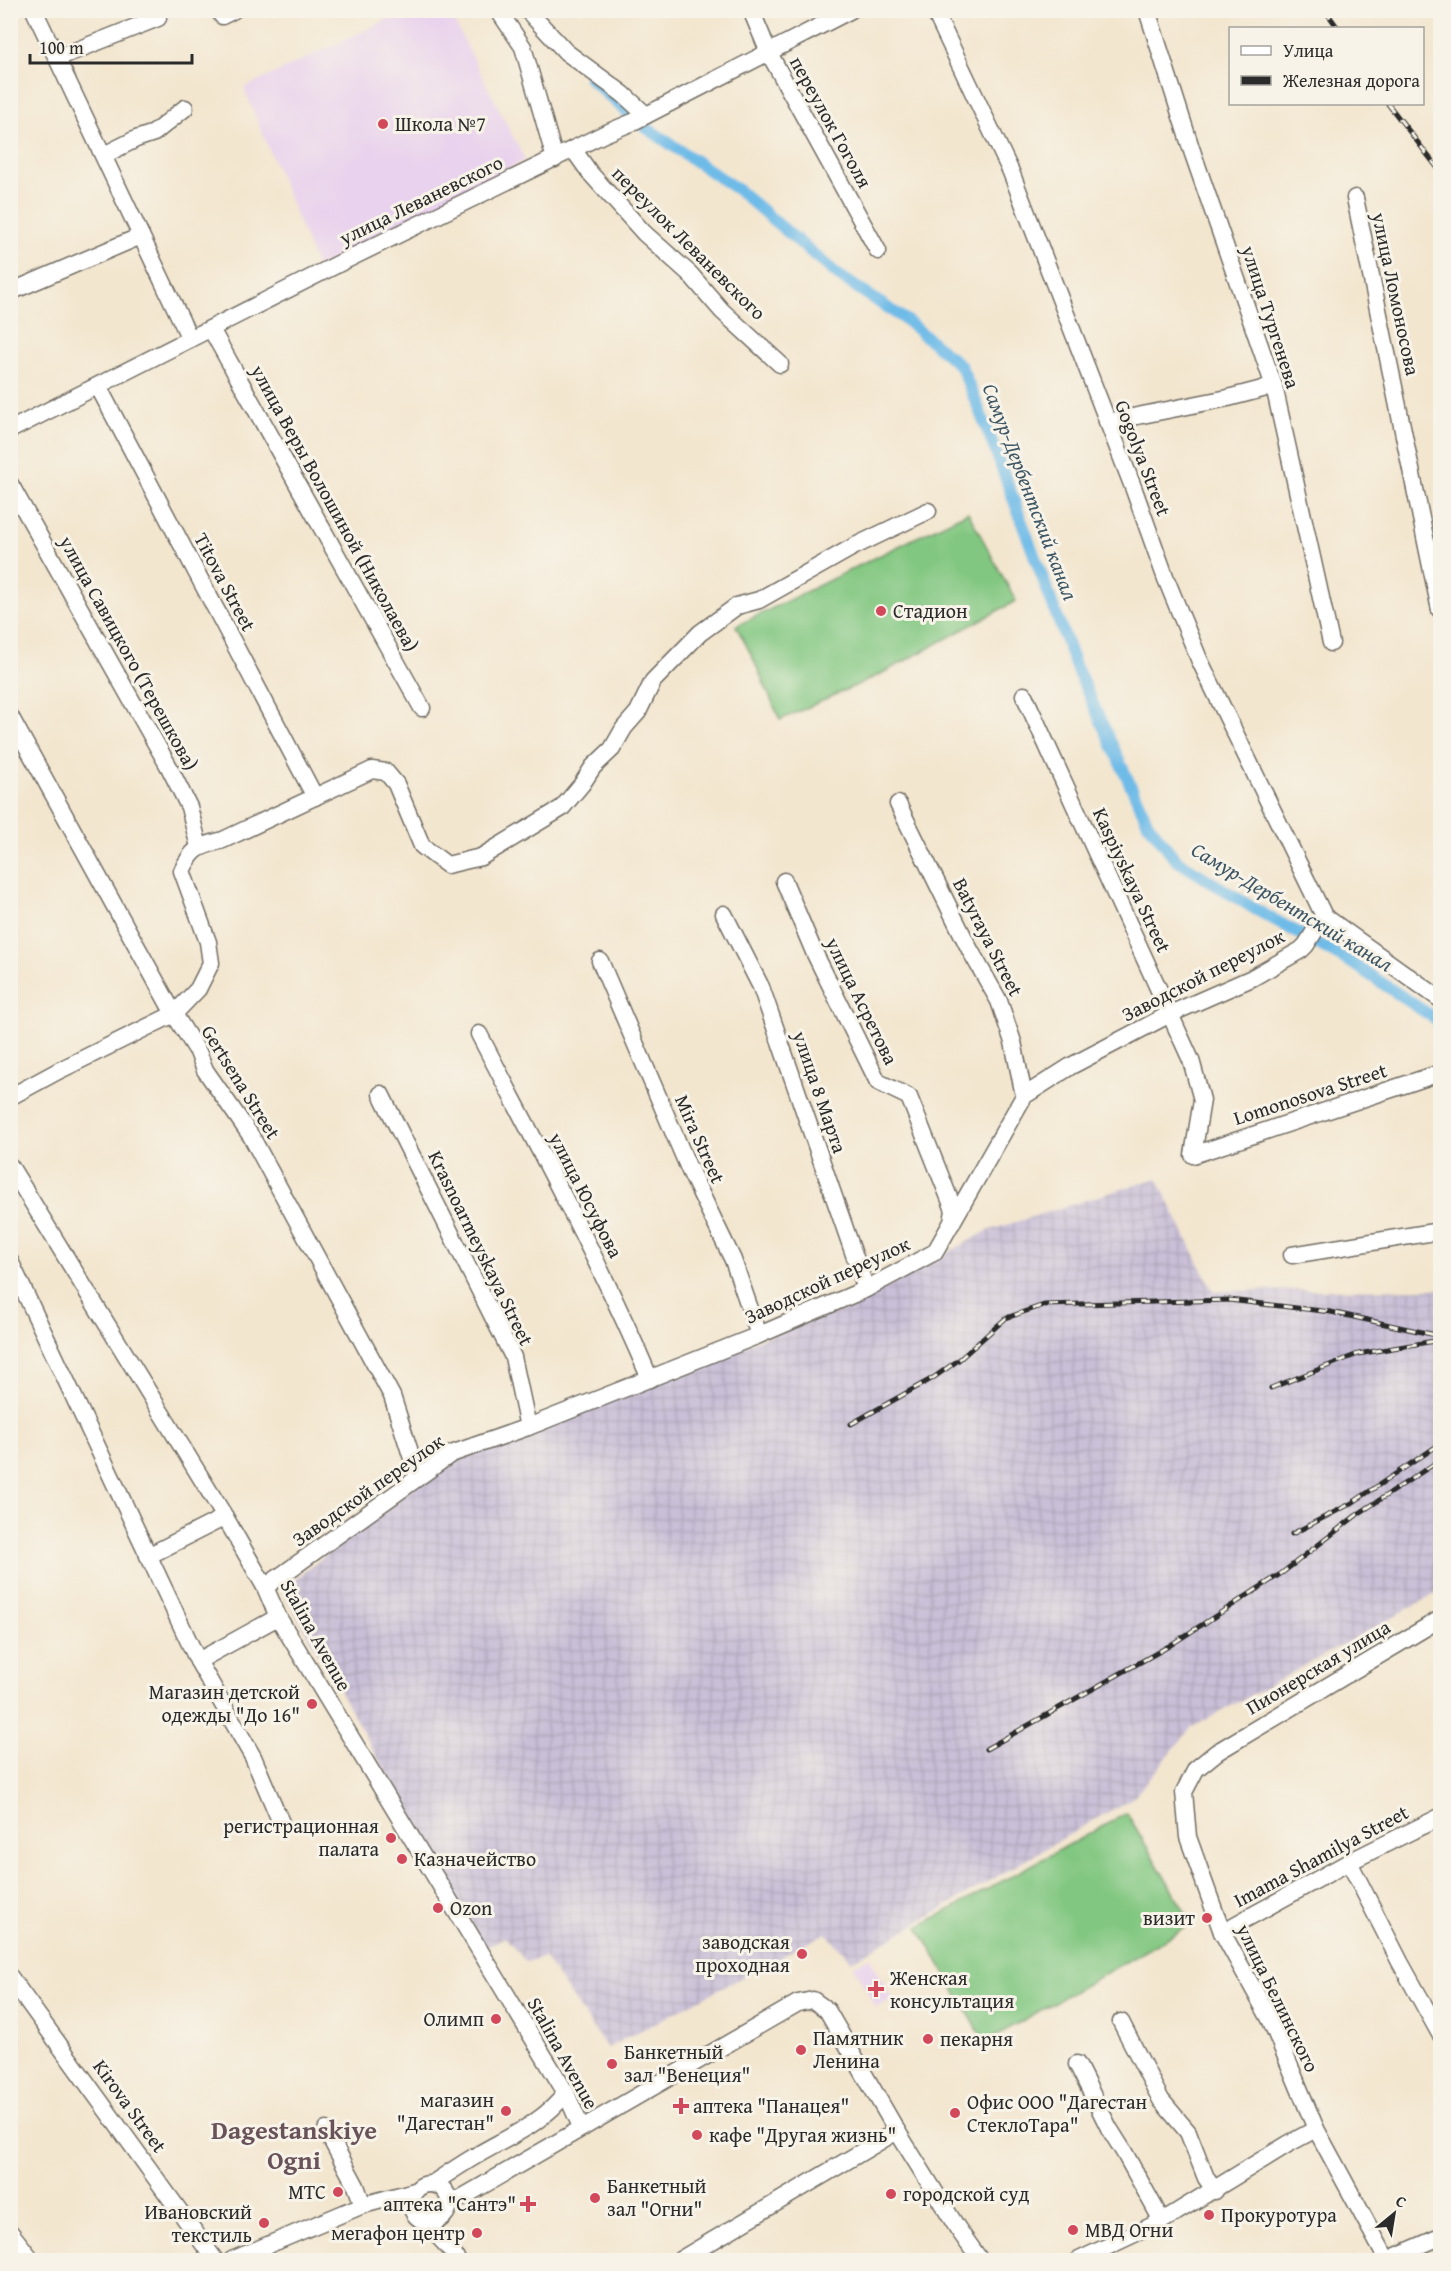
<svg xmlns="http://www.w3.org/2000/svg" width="1451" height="2271" font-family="'Gentium Book Plus',serif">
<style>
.built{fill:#e9d2ed}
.industrial{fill:url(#industrial-grid)}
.pitch{fill:#82c781;stroke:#567956;stroke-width:1.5}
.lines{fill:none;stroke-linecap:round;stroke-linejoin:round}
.canal{stroke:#6ebbe8;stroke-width:12}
.minor-casing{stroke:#716c64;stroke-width:19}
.minor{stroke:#fff;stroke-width:16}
.rail-casing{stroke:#2b2b2b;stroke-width:5}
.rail{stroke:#f7f3e8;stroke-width:3;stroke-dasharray:9;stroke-linecap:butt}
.poi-dot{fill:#d1495b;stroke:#f7f3e8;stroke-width:2}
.labels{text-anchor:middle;stroke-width:6;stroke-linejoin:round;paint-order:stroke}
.street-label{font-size:20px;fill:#2b2b2b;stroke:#f7f3e8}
.poi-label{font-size:20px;fill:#2b2b2b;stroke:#f7f3e8;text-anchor:start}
.water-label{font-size:21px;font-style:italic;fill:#3f5664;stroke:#f7f3e8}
.district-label{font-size:26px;font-weight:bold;fill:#69535a;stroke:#f7f3e8}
</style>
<defs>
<pattern id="industrial-grid" width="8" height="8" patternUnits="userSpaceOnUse" patternTransform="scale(1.5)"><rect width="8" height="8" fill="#c9bfd7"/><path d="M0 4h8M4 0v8" fill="none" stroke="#ada4b9"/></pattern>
</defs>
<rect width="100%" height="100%" fill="#f7f3e8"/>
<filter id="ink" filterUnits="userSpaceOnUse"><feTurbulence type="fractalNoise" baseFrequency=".0167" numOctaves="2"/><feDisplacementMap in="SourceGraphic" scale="12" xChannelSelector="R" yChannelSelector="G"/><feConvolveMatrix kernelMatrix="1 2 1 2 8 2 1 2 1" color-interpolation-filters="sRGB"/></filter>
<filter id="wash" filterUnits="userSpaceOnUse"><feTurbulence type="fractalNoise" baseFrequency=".008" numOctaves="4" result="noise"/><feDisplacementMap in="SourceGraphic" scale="24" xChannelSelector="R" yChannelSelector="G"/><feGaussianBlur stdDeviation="1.35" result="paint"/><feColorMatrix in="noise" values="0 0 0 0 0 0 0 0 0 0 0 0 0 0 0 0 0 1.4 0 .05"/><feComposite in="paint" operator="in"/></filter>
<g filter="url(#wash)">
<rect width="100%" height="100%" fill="#f3e6cf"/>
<g class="built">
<polygon points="406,11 449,11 525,160 317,267 244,88"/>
<polygon points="869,1957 892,1999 876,2008 853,1966"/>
</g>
<polygon class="industrial" points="1157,1178 1213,1291 1440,1289 1440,1591 1191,1728 1134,1797 852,1961 826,1933 607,2048 544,1957 526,1962 505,1937 485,1948 282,1589 445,1463 870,1296 987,1231"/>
<g class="pitch">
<polygon points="968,512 1016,601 877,676 780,720 752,656 736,626"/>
<polygon points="1127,1813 1192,1924 985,2042 918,1927"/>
</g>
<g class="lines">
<polyline class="canal" points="590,78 638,122 738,190 838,275 906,320 961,366 991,439 1075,665 1148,823 1176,860 1253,908 1352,963 1440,1022"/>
</g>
</g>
<g filter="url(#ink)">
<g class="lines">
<g class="minor-casing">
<g id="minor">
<polyline points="34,10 190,339"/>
<polyline points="498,10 523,47 555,159"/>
<polyline points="527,10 566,52 623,94 646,115"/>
<polyline points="751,10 769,53 878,251"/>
<polyline points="934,10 1011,172 1133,487 1166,579 1199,659 1324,916 1440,999"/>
<polyline points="1147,10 1192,151 1274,386 1331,643"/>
<polyline points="222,16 234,10"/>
<polyline points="57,58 158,18"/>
<polyline points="573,149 590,173 644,233 690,274 722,311 780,364"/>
<polyline points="104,155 136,139 154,133 185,108"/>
<polyline points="1355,198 1440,610"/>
<polyline points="10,292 141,236"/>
<polyline points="211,329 422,708"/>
<polyline points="98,386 315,797"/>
<polyline points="1107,422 1228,398 1274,386"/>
<polyline points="10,430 342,262 604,134 633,122 851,10"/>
<polyline points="10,484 169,767 189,807 199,847"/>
<polyline points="1024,695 1191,1060 1202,1100 1193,1155 1440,1073"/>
<polyline points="10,716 174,1014 198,1052 205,1070 251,1136 392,1396 418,1477"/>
<polyline points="898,804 970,950 999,1001 1013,1042 1024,1096"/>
<polyline points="784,881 814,952 878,1082 909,1097 954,1210 952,1223"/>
<polyline points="724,914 761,987 866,1289"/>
<polyline points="600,961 690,1171 733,1260 759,1335"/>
<path d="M479 1034C538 1148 600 1261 650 1379"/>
<polyline points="381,1094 513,1357 528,1427"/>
<path d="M10 1097 58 1071 174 1014 198 989 211 963 208 942 182 871C193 847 199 847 223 840L372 770 386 772 396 784 422 846 447 865 481 857 562 808 582 784 593 767 612 749 624 728 638 712 653 681 700 633 737 606 759 600 853 547 928 511"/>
<polyline points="10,1166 225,1517 265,1587 278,1617 566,2093 581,2127"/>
<polyline points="1292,1255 1440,1231"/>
<polyline points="10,1261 198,1661 253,1757 282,1825"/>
<polyline points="148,1556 225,1517"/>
<polyline points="265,1587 451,1454 528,1427 759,1335 866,1289 935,1252 1024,1096 1071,1066 1170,1014 1252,978 1301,950 1306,945 1324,916"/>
<polyline points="198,1661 278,1617"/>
<polyline points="1349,1862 1400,1962 1440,2034"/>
<polyline points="1222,1932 1349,1862 1440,1817"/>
<polyline points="10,1977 215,2260"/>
<polyline points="1121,2022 1161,2100 1188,2132 1206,2178 1215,2191"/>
<polyline points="1077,2064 1109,2128 1124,2152 1162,2221"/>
<polyline points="326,2130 356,2186 363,2205"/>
<path d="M432 2184C447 2174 463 2163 479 2154 510 2136 543 2123 566 2093"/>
<circle cx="430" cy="2203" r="19"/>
<polyline points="449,2205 798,2003 813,2000 827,2010 897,2131 958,2229 980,2260"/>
<polyline points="424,2221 451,2250 457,2260"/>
<polyline points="10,2232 32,2260"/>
<polyline points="232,2260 363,2205 415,2191"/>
<polyline points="680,2260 897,2131"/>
<polyline points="1079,2260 1162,2221 1288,2144 1316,2129"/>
<polyline points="1387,2260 1316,2129 1271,2021 1222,1932 1188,1837 1184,1792 1196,1769 1217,1752 1440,1619"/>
<polyline points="1387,2260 1440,2237"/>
</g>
</g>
<use href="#minor" class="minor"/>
<g class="rail-casing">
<g id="rail">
<polyline points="1325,10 1338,28"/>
<polyline points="1388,104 1440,171"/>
<polyline points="1271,1388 1358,1354 1440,1340"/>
<polyline points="851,1424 933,1378 960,1359 1006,1318 1044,1305 1229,1300 1331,1312 1440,1336"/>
<polyline points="1292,1534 1352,1503 1440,1444"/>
<polyline points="986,1749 1169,1646 1282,1573 1358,1514 1440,1460"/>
</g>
</g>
<use href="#rail" class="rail"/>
</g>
</g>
<g class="poi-dot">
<circle cx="383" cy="124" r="6"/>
<circle cx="881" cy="611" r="6"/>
<circle cx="312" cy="1704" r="6"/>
<circle cx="391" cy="1838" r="6"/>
<circle cx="402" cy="1859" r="6"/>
<circle cx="438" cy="1908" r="6"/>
<circle cx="1207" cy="1918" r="6"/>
<circle cx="802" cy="1954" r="6"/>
<path d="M873 1980h6v6h6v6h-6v6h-6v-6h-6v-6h6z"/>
<circle cx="496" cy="2019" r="6"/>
<circle cx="928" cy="2039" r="6"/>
<circle cx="801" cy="2050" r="6"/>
<circle cx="612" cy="2064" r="6"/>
<path d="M678 2097h6v6h6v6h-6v6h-6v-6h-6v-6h6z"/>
<circle cx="506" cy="2111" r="6"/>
<circle cx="955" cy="2113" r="6"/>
<circle cx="697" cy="2135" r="6"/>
<circle cx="338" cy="2192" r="6"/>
<circle cx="891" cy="2194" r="6"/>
<circle cx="595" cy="2198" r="6"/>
<path d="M525 2195h6v6h6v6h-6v6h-6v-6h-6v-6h6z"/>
<circle cx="1209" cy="2215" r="6"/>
<circle cx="264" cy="2223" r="6"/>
<circle cx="1073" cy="2230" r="6"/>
<circle cx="477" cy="2233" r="6"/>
</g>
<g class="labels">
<g class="street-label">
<text transform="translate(831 122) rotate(61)" y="7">переулок Гоголя</text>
<text transform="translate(421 200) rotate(-26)" y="7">улица Леваневского</text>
<text transform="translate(689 243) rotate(45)" y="7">переулок Леваневского</text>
<text transform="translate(1396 294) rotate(78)" y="7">улица Ломоносова</text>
<text transform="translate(1271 317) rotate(72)" y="7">улица Тургенева</text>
<text transform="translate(1143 458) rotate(69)" y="7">Gogolya Street</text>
<text transform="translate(335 508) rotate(61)" y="7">улица Веры Волошиной (Николаева)</text>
<text transform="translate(225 582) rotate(62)" y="7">Titova Street</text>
<text transform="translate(129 653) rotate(61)" y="7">улица Савицкого (Терешкова)</text>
<text transform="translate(1132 880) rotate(65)" y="7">Kaspiyskaya Street</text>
<text transform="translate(988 937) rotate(63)" y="7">Batyraya Street</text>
<text transform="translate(1203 975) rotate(-27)" y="7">Заводской переулок</text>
<text transform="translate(862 1001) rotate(64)" y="7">улица Асретова</text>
<text transform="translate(241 1082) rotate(58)" y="7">Gertsena Street</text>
<text transform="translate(820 1092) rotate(71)" y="7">улица 8 Марта</text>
<text transform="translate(1310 1094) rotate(-18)" y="7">Lomonosova Street</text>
<text transform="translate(700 1139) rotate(66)" y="7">Mira Street</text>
<text transform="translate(586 1195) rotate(63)" y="7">улица Юсуфова</text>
<text transform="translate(481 1248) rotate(64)" y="7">Krasnoarmeyskaya Street</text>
<text transform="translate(827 1280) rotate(-25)" y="7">Заводской переулок</text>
<text transform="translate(368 1490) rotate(-35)" y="7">Заводской переулок</text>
<text transform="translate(316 1635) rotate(61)" y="7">Stalina Avenue</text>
<text transform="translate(1318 1667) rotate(-31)" y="7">Пионерская улица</text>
<text transform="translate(1321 1856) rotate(-28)" y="7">Imama Shamilya Street</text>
<text transform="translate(1278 1998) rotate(64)" y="7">улица Белинского</text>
<text transform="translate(563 2053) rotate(61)" y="7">Stalina Avenue</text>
<text transform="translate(130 2106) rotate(54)" y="7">Kirova Street</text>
</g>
<g class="poi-label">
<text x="395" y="131">Школа №7</text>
<text x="893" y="618">Стадион</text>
<text x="300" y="1699" text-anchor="end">Магазин детской<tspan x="300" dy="23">одежды "До 16"</tspan></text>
<text x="379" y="1833" text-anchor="end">регистрационная<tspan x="379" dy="23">палата</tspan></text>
<text x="414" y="1866">Казначейство</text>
<text x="450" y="1915">Ozon</text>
<text x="1195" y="1925" text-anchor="end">визит</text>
<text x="790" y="1949" text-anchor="end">заводская<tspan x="790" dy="23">проходная</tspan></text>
<text x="890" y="1985">Женская<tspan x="890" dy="23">консультация</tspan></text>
<text x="484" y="2026" text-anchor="end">Олимп</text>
<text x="813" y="2045">Памятник<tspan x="813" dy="23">Ленина</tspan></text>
<text x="940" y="2046">пекарня</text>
<text x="624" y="2059">Банкетный<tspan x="624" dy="23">зал "Венеция"</tspan></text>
<text x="494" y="2107" text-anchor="end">магазин<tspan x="494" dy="23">"Дагестан"</tspan></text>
<text x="967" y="2109">Офис ООО "Дагестан<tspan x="967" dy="23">СтеклоТара"</tspan></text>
<text x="693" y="2113">аптека "Панацея"</text>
<text x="709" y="2142">кафе "Другая жизнь"</text>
<text x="607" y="2193">Банкетный<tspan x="607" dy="23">зал "Огни"</tspan></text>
<text x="326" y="2199" text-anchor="end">МТС</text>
<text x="903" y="2201">городской суд</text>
<text x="516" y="2211" text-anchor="end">аптека "Сантэ"</text>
<text x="252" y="2219" text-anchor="end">Ивановский<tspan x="252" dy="23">текстиль</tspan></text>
<text x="1221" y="2222">Прокуротура</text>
<text x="1085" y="2237">МВД Огни</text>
<text x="465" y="2240" text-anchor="end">мегафон центр</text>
</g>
<g class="water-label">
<text transform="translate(1030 492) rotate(69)" y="7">Самур-Дербентский канал</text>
<text transform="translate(1292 907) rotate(31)" y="7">Самур-Дербентский канал</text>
</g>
<g class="district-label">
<text x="294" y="2139">Dagestanskiye<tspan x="294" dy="30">Ogni</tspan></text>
</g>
</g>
<rect width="1451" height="2271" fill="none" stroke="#f7f3e8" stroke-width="36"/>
<rect x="1229" y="27" width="195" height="78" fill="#f7f3e8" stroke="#a5a39c" stroke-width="1.5"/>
<rect x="1241" y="46" width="30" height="9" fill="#ffffff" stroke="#a5a39c" stroke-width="1.5"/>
<text x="1283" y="57" font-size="18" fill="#2b2b2b">Улица</text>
<rect x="1241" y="76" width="30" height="9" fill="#2b2b2b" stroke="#a5a39c" stroke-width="1.5"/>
<text x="1283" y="87" font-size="18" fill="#2b2b2b">Железная дорога</text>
<g transform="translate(1394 2214) rotate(30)" stroke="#f7f3e8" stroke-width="4.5" paint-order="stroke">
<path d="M0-4.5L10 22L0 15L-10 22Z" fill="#2b2b2b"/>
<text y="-9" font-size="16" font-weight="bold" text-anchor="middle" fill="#2b2b2b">С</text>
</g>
<path d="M30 54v9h162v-9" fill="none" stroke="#2b2b2b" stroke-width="3"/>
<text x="39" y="54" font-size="18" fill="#2b2b2b" stroke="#f7f3e8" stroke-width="4.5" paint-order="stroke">100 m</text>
</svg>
